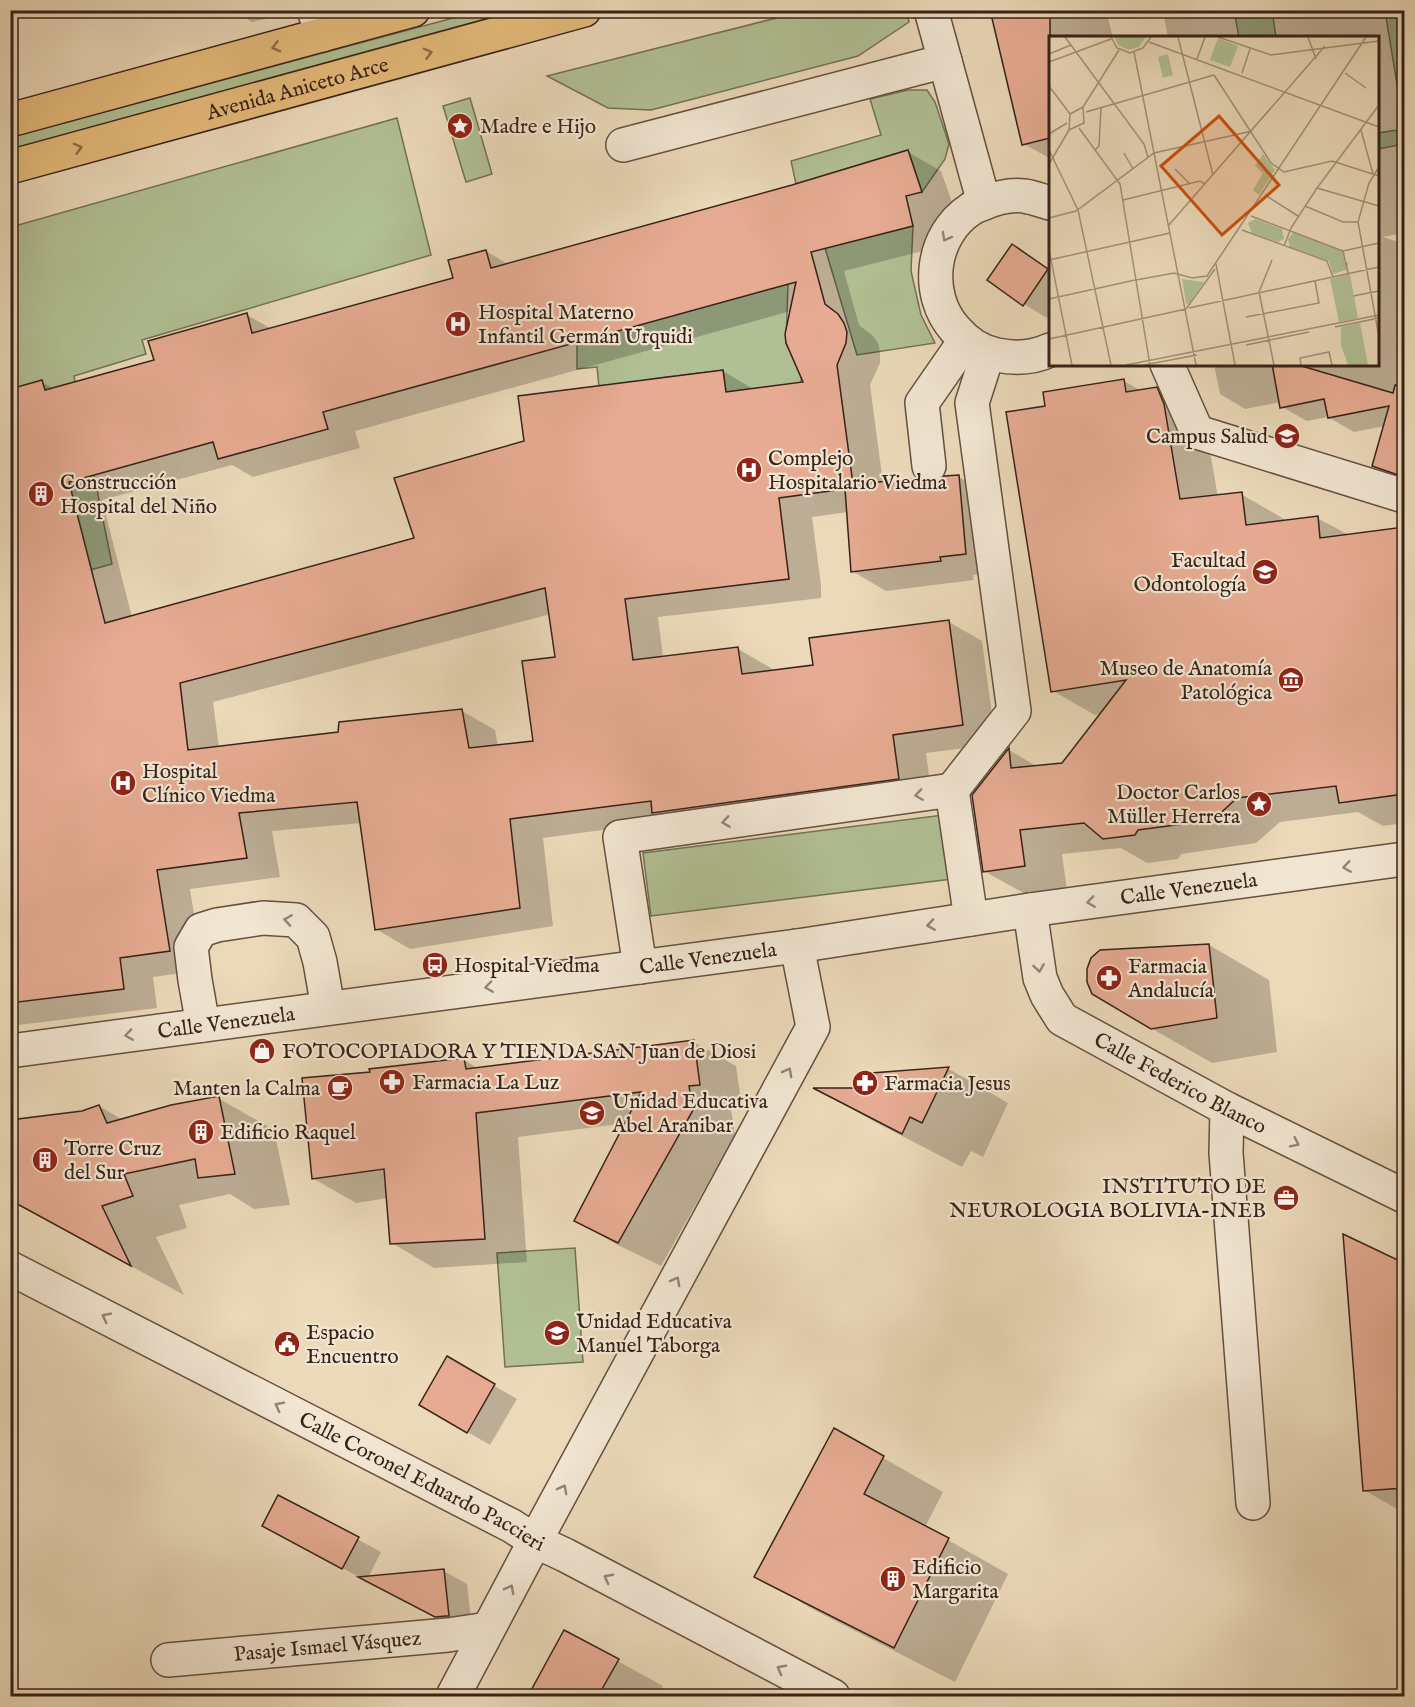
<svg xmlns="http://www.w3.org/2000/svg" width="1415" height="1707" font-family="'IM FELL English',serif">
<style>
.green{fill:#b1c094;stroke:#747156;stroke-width:1.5}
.shadow{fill:#0003;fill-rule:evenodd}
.building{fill:#e6ab92;stroke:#372219;stroke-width:1.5;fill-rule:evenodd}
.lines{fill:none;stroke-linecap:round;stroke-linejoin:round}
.minor-casing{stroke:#645041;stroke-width:36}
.major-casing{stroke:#372219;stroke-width:36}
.minor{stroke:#f2e6d2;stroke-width:33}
.major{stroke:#e6bc7c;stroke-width:33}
.oneway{stroke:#8e6f4a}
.oneway2{stroke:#948476}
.labels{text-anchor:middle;stroke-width:4.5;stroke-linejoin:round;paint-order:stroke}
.street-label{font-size:21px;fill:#372219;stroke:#f2e6d2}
.poi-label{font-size:21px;fill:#372219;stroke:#f2e6d2;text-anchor:start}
.inset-road{fill:none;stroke:#a39079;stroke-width:1.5}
.view{fill:#cd510e;fill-opacity:0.15;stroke:#cd510e;stroke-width:3}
.inset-edge{fill:none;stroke:#372219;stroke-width:3}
</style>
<rect width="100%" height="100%" fill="#ebd9b9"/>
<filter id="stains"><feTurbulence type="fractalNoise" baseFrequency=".00333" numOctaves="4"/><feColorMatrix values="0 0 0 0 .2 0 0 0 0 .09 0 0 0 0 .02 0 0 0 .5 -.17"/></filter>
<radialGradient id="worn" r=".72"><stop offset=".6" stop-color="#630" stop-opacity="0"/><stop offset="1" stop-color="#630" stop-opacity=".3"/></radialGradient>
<g class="green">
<polygon points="479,11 522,11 11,149 11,137"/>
<polygon points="804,11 906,11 909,22 858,56 651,110 608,108 547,76"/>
<polygon points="1234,11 1272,11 1276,37 1239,37"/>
<polygon points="1385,11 1404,11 1404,127"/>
<polygon points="908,90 927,90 935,102 949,144 945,159 922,192 908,150 796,184 791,161 881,135 870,99"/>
<polygon points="470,98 492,174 466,182 443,106"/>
<polygon points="397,118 431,255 142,340 146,354 74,376 112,564 11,592 11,227"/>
<polygon points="1404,129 1404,144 1378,149 1378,133"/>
<polygon points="913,226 911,271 921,315 935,343 857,355 825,248"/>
<polygon points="788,284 786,343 790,351 802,363 801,383 726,392 723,370 651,379 601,407 597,367 577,369 577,342"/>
<polygon points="943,815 952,879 651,916 643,853"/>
<polygon points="575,1248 583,1362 505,1367 497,1253"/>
</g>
<g class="shadow">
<polygon points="232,10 279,10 281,16 252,22"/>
<polygon points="992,10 1106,10 1113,38 1050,38 1050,158 1049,158 1024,144"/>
<polygon points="1163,10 1404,10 1404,233 1382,237 1396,241 1404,246 1404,482 1373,466 1385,426 1354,432 1328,417 1307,421 1282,407 1281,402 1245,409 1220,394 1214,364 1378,364 1378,38 1168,38"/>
<path d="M908 152 941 171 955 211 939 215 946 245 844 271 859 325 872 335 878 343 880 352V363L870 385 883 483 931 486 959 477 992 496 999 573 973 575 974 580 886 591 852 571 848 512 812 517 821 585V598L658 617 663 658 738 649 771 668 772 672 814 666 949 622 982 641 996 744 926 753 932 797 669 821 543 838 553 926 410 949 376 929 362 823 272 831 280 877 190 889 203 970 153 977 157 1008 10 1026V390L42 382 54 389 155 361 247 315 272 329 455 279 486 251 509 265 793 186ZM791 311 805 384 755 390 723 371 526 442 416 539 132 617 102 500 232 465 253 477 360 448 355 431ZM551 614 557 658 535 743 498 746 495 730 462 711 339 733 219 748 213 702Z"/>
<polygon points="1013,246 1050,269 1050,312 1047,318 1024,304"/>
<polygon points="1124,381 1141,391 1156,389 1199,413 1206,429 1218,497 1241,494 1284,519 1285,522 1317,518 1349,535 1404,528 1404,823 1383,826 1358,812 1280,822 1256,843 1181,854 1178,859 1147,863 1121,848 1062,854 1067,890 1027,895 984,871 1009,750 1038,767 1062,764 1101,714 1095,715 1053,691 1047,407"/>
<polygon points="1209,945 1269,980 1277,1052 1212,1063 1151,1028"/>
<polygon points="694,1042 736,1066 742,1108 731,1109 735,1135 661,1266 618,1245 576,1221 627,1123 518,1137 527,1262 434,1268 392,1243 388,1198 356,1203 314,1179 371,1073 464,1060 479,1069"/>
<polygon points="949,1069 1008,1103 983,1157 971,1151 962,1167 875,1122 819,1090 866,1089 872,1074"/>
<polygon points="218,1098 274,1130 290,1205 254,1209 230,1194 179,1205 187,1228 156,1237 184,1295 10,1200 82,1113 99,1106 123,1120"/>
<polygon points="1344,1237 1404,1265 1404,1513 1364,1490"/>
<polygon points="447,1358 517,1399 490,1445 421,1405"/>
<polygon points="834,1430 943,1492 925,1527 1008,1574 955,1682 816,1611 756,1576"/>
<polygon points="279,1497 381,1552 368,1578 444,1571 467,1584 472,1629 460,1630 287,1539"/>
<polygon points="565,1632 663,1686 657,1696 529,1696"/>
</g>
<g class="building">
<polygon points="990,10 1050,10 1050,138 1022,145"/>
<path d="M908 150 922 192 906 196 913 226 811 252 825 304 838 314 844 323 847 332 846 343 837 365 853 484 916 479 922 483 930 485 940 481 944 476 959 475 966 554 940 557 941 561 851 572 845 489 779 498 789 579 625 599 633 660 738 647 742 674 813 665 809 638 949 620 963 725 893 735 899 779 652 813 651 801 510 819 520 908 375 930 357 802 239 813 247 858 157 870 170 951 120 958 124 989 10 1003V389L42 380 45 390 154 360 148 341 247 313 252 333 453 278 448 260 486 250 491 268 792 185ZM796 282 785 334 786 343 803 382 726 392 723 370 518 396 524 441 394 478 414 538 105 623 69 482 213 442 218 459 328 429 323 412ZM545 588 555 657 522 661 533 741 469 748 462 709 339 722 338 732 188 750 180 683Z"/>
<polygon points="1012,244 1048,269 1023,306 987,280"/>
<polygon points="1272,364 1295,364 1393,393 1395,385 1404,386 1404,477 1372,466 1389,406 1328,418 1324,399 1280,408"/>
<polygon points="1124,379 1126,392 1157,387 1164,404 1180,499 1242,492 1246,525 1318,516 1320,538 1404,527 1404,794 1339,803 1336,786 1237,798 1213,820 1138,830 1135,835 1103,839 1084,823 1020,830 1025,866 983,872 972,795 1009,748 1011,768 1062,763 1126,680 1051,692 1006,412 1045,406 1043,392"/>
<polygon points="1209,944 1217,1018 1151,1029 1092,994 1087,982 1087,969 1091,958 1100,950"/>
<polygon points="694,1040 700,1085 689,1086 693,1110 618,1243 574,1221 641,1092 476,1113 485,1239 390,1244 384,1169 312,1179 302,1078 370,1072 369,1069 464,1058 466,1069"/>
<polygon points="949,1067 922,1123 910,1117 902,1134 813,1088 865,1088 871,1073"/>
<polygon points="219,1096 235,1174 198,1178 195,1159 124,1174 133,1196 102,1206 131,1266 10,1200 10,1120 82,1111 99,1105 107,1123 171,1105"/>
<polygon points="1343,1234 1404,1263 1404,1488 1363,1491"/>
<polygon points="447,1356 495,1384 467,1433 419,1405"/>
<polygon points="834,1428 884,1456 864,1494 949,1538 894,1648 754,1577"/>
<polygon points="278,1495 359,1537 342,1569 262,1526"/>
<polygon points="444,1569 449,1616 446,1616 435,1617 358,1577"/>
<polygon points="564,1630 619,1659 598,1696 528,1696"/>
</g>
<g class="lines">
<g class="minor-casing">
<g id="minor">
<polyline points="314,10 322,35"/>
<polyline points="931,10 984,203"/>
<polyline points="623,145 945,61"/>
<path d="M1050 203C1042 201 1033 197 1024 196 1011 194 996 198 984 203 980 205 975 206 971 209 931 235 924 294 955 329 966 342 980 352 997 355 1016 359 1033 358 1050 350"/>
<polyline points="1167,364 1197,432 1404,496"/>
<polyline points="929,466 922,403 965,341"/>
<polyline points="952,790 1014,711 972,403 988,353"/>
<path id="s1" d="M1030 910 1040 978 1047 995 1062 1019 1227 1109 1404 1196"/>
<polyline points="640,967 620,837 952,790 971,919"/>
<polyline points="203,1025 195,980 191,947 201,930 217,925 263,918 296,920 313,937 320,962 328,1008"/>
<path id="s2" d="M10 1051 797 946 1030 910 1404 859"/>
<polyline points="1227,1109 1226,1153 1253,1503"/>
<path id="s3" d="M10 1268 512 1526 535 1541 565 1555 833 1696"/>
<path id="s4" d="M168 1660 448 1635 488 1629"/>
<polyline points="453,1696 535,1541 813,1027 797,946"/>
</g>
</g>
<g class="major-casing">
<g id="major">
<polyline points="10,120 413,10"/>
<path id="s5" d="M10 167 584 10"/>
</g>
</g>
<use href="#minor" class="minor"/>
<use href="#major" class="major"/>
</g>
<defs><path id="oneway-chevron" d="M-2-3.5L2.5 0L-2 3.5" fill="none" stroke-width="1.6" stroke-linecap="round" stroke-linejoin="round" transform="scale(1.5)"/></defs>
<g class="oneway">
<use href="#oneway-chevron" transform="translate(276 47) rotate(165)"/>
<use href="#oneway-chevron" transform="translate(428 53) rotate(-15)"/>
<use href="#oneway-chevron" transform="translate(78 148) rotate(-15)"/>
</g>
<g class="oneway2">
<use href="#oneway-chevron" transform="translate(946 237) rotate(119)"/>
<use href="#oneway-chevron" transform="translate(919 795) rotate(172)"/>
<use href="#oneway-chevron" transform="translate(726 822) rotate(172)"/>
<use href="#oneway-chevron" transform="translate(1347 867) rotate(172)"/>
<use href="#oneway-chevron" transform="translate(1091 902) rotate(172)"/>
<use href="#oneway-chevron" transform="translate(288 920) rotate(-171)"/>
<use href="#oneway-chevron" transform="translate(931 925) rotate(171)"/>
<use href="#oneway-chevron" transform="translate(1039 968) rotate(81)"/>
<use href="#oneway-chevron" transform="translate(489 987) rotate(172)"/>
<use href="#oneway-chevron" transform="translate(129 1035) rotate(172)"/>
<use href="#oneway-chevron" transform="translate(788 1072) rotate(-62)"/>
<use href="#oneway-chevron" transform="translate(1295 1143) rotate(26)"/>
<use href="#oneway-chevron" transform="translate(676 1281) rotate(-62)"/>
<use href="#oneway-chevron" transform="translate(106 1317) rotate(-153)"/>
<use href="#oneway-chevron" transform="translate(279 1406) rotate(-153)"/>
<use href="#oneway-chevron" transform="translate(563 1489) rotate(-62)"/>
<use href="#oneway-chevron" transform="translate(608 1578) rotate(-152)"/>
<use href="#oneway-chevron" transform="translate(510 1589) rotate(-62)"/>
<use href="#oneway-chevron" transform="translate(781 1669) rotate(-152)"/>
</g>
<defs>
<g id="sight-disc" transform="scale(1.35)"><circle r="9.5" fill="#8f2418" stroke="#f2e6d2"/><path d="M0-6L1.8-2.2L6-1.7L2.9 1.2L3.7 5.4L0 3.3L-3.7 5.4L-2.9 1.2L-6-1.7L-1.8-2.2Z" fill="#fff"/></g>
<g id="hospital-disc" transform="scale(1.35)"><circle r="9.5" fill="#8f2418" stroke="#f2e6d2"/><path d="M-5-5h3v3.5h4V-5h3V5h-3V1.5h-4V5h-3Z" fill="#fff"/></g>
<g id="university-disc" transform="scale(1.35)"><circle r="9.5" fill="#8f2418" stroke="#f2e6d2"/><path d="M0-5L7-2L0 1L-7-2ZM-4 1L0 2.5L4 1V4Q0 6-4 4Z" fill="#fff"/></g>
<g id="building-disc" transform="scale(1.35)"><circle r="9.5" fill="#8f2418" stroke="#f2e6d2"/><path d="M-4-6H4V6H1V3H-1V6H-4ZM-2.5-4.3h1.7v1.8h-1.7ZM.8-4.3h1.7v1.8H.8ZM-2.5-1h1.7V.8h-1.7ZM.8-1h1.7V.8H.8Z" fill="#fff"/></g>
<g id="museum-disc" transform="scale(1.35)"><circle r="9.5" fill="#8f2418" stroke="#f2e6d2"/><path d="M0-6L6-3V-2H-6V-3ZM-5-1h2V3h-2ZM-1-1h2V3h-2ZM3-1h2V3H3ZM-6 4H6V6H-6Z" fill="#fff"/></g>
<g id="bus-disc" transform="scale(1.35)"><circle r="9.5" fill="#8f2418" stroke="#f2e6d2"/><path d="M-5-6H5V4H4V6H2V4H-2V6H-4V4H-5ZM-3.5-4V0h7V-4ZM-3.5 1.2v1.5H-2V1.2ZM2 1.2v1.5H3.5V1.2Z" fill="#fff"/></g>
<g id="pharmacy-disc" transform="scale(1.35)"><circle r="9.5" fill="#8f2418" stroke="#f2e6d2"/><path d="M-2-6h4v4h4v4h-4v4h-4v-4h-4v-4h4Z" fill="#fff"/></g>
<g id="shop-disc" transform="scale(1.35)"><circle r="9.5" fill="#8f2418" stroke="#f2e6d2"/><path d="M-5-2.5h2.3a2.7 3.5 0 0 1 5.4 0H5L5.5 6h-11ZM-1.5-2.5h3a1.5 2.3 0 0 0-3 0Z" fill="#fff"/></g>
<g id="cafe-disc" transform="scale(1.35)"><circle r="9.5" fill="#8f2418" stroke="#f2e6d2"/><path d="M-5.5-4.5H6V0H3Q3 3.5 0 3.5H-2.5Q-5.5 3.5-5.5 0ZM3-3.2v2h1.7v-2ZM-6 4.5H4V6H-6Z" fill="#fff"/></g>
<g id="school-disc" transform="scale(1.35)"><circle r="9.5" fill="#8f2418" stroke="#f2e6d2"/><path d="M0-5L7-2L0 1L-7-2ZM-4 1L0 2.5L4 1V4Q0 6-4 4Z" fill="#fff"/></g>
<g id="office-disc" transform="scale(1.35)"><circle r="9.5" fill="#8f2418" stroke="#f2e6d2"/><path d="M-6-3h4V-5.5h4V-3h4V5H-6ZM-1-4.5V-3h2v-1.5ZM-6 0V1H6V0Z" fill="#fff"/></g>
<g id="civic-disc" transform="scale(1.35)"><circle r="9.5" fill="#8f2418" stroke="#f2e6d2"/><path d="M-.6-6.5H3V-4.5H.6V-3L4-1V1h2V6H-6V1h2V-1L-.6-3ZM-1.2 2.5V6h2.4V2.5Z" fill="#fff"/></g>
</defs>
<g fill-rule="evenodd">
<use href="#sight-disc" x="460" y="126"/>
<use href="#hospital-disc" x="458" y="324"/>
<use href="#university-disc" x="1287" y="436"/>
<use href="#hospital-disc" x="749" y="470"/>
<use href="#building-disc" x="41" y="494"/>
<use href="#university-disc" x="1265" y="572"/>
<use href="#museum-disc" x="1291" y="680"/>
<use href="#hospital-disc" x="123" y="783"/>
<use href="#sight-disc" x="1259" y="804"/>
<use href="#bus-disc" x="435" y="965"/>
<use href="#pharmacy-disc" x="1109" y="978"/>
<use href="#shop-disc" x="262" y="1051"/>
<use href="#pharmacy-disc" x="392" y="1082"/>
<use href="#pharmacy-disc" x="865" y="1083"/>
<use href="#cafe-disc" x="340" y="1088"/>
<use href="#school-disc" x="592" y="1113"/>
<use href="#building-disc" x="201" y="1132"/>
<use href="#building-disc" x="45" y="1160"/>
<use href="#office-disc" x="1286" y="1198"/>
<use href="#school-disc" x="557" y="1333"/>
<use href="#civic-disc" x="287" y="1344"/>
<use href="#building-disc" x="893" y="1579"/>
</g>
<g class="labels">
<g class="street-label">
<text dy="7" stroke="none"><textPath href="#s5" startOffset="298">Avenida Aniceto Arce</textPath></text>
<text dy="7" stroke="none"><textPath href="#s2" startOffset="1190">Calle Venezuela</textPath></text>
<text dy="7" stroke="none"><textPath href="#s2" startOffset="704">Calle Venezuela</textPath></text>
<text dy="7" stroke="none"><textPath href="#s2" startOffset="218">Calle Venezuela</textPath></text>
<text dy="7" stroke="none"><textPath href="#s1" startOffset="250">Calle Federico Blanco</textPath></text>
<text dy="7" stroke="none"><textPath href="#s3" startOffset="464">Calle Coronel Eduardo Paccieri</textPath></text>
<text dy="7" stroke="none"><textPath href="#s4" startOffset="160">Pasaje Ismael Vásquez</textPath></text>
</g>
<g class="poi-label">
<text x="480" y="133">Madre e Hijo</text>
<text x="478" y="319">Hospital Materno<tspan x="478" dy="24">Infantil Germán Urquidi</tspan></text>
<text x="1268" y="443" text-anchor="end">Campus Salud</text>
<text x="768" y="465">Complejo<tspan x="768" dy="24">Hospitalario Viedma</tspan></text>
<text x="60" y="489">Construcción<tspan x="60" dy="24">Hospital del Niño</tspan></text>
<text x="1246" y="567" text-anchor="end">Facultad<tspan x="1246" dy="24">Odontología</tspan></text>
<text x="1272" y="675" text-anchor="end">Museo de Anatomía<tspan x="1272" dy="24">Patológica</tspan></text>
<text x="142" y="778">Hospital<tspan x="142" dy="24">Clínico Viedma</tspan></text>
<text x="1240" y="799" text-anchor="end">Doctor Carlos<tspan x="1240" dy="24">Müller Herrera</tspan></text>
<text x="454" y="972">Hospital Viedma</text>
<text x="1128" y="973">Farmacia<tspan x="1128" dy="24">Andalucía</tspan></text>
<text x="282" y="1058">FOTOCOPIADORA Y TIENDA SAN Juan de Diosi</text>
<text x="412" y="1089">Farmacia La Luz</text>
<text x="884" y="1090">Farmacia Jesus</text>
<text x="320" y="1095" text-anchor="end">Manten la Calma</text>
<text x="612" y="1108">Unidad Educativa<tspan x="612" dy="24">Abel Aranibar</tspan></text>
<text x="220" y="1139">Edificio Raquel</text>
<text x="64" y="1155">Torre Cruz<tspan x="64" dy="24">del Sur</tspan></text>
<text x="1266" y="1193" text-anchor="end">INSTITUTO DE<tspan x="1266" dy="24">NEUROLOGIA BOLIVIA-INEB</tspan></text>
<text x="576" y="1328">Unidad Educativa<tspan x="576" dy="24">Manuel Taborga</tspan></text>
<text x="306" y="1339">Espacio<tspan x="306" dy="24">Encuentro</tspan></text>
<text x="912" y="1574">Edificio<tspan x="912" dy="24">Margarita</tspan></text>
</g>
</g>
<g transform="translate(1049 36)">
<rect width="330" height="330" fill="#ebd9b9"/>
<path d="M65 1H97L90 11 80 14 69 9ZM169 2 189 10 181 31 161 24ZM119 18 124 39 114 42 109 21ZM214 118 226 134 210 159 204 154 214 137 206 130ZM206 183 233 193 235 203 229 206 203 197 199 187ZM245 196 295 216V226L300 227 297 234 284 238 280 225 241 211 239 203ZM301 238 309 282 290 286 281 243ZM133 243 155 246 139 269 137 267ZM311 287 319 329H299L292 309V291Z" fill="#b1c094"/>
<path class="inset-road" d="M16 1 95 108 99 121M62 1 68 12 81 17 94 12 102 1M129 1 164 139M169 1 222 19 330 5M259 1 267 23M100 6 330 91M85 16 147 329M0 18 22 9M148 23 156 1M0 26 62 3M193 37 201 13M296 37 317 52M165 39 222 127 235 136 283 125 330 140M0 50 21 78M34 71 70 14M37 76 165 39M30 92 71 148 101 329M20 94 35 87 34 71M20 94 21 78 34 71M312 94 324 138M0 98 18 87M0 114 29 174 62 329M46 114 50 110 52 72M75 117 84 133M0 128 20 94M330 131 320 147 309 186 330 301M126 133 141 148M268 152 330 170M216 159 249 180M74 164 151 145 156 148M256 170 294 186H309M202 180 294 215M0 182 27 175 105 117 203 95M119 190 276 10M193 194 278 225 284 241M235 210 242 192 268 152 330 69M0 214 23 329M294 215 330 207M294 215 299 237M0 224 121 197M223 224 210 256 225 329M167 228 186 329M87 244 125 237 143 242 158 240 317 1M304 260 330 255M0 263 86 244M140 272 330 231M137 273 166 233M197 281 270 267 266 245M286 291 330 282M0 303 137 273M197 309 260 296M77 329 330 279M95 329 148 319M252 329 251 322 280 316 283 329"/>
<path class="view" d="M170 80 230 149 173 199 112 130Z"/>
<rect width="330" height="330" class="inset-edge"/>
</g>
<rect width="1415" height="1707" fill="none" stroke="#ebd9b9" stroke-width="36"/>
<rect x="12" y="12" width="1391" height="1683" fill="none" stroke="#372219" stroke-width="3"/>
<rect x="18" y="18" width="1379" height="1671" fill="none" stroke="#372219" stroke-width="1.5"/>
<rect width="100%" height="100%" filter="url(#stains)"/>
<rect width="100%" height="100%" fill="url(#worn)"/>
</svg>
